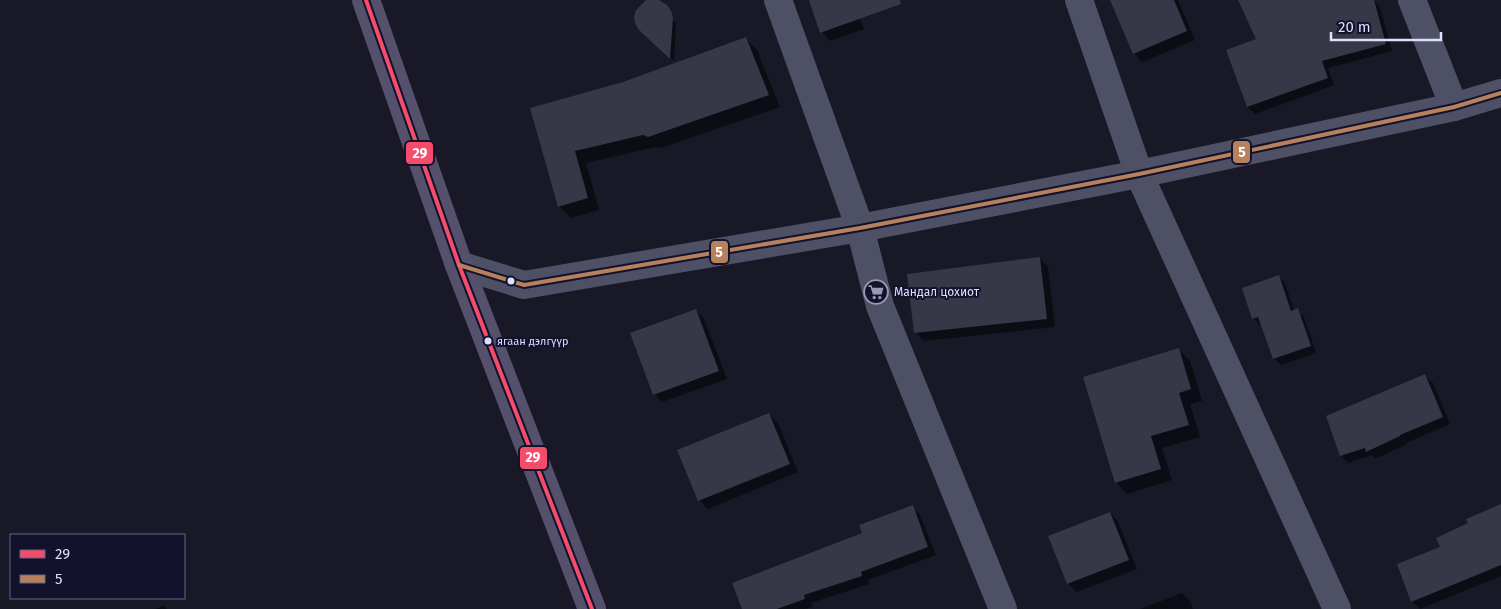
<svg xmlns="http://www.w3.org/2000/svg" width="1501" height="609" font-family="'Fira Sans',sans-serif">
<style>
.shadow{fill:#0007}
.building{fill:#363747}
.lines{fill:none;stroke-linecap:round;stroke-linejoin:round}
.minor{stroke:#4e5066;stroke-width:28}
.major{stroke:#55506c;stroke-width:28}
.bus-1-casing{stroke:#12122c;stroke-width:8}
.bus-2-casing{stroke:#12122c;stroke-width:8}
.bus-1{stroke:#f44d6c;stroke-width:4}
.bus-2{stroke:#b6815c;stroke-width:4}
.bus-dot{fill:#dddffe;stroke:#12122c;stroke-width:2}
.labels{text-anchor:middle;stroke-width:4;stroke-linejoin:round;paint-order:stroke}
.bus-label{font-size:11px;fill:#dddffe;stroke:#12122c;text-anchor:start}
.poi-label{font-size:12px;fill:#dddffe;stroke:#12122c;text-anchor:start}
.line-badge{stroke:#12122c;stroke-width:2}
.badge-label{font-size:14px;text-anchor:middle;font-weight:bold;fill:#fff}
</style>
<rect width="100%" height="100%" fill="#181826"/>
<g class="shadow">
<polygon points="810,0 853,0 864,29 830,41 822,32"/>
<polygon points="1122,0 1178,0 1195,40 1142,62 1134,53"/>
<polygon points="1239,0 1374,1 1380,7 1392,51 1328,68 1334,85 1255,114 1248,107 1227,51 1258,40"/>
<polygon points="668,7 674,23 676,22 672,11 676,22 674,61 644,33"/>
<polygon points="745,38 757,50 780,107 661,148 655,147 586,163 599,210 571,218 559,206 532,108 623,83"/>
<polygon points="1040,258 1048,267 1055,327 924,341 915,332"/>
<polygon points="1279,277 1285,283 1294,311 1297,310 1304,317 1316,353 1281,365 1274,358 1262,324 1260,325 1253,318"/>
<polygon points="696,311 704,319 727,379 662,402 654,394"/>
<polygon points="1178,349 1190,361 1202,401 1190,404 1200,437 1162,448 1172,480 1127,494 1116,482"/>
<polygon points="1425,376 1433,383 1450,424 1406,443 1407,444 1375,459 1372,455 1348,463 1341,455"/>
<polygon points="769,415 778,423 798,472 708,509 699,500"/>
<polygon points="1501,505 1501,576 1420,609 1412,601 1441,547 1469,523"/>
<polygon points="912,507 920,515 936,555 868,580 869,584 811,603 812,607 806,609 743,609 863,534"/>
<polygon points="1110,513 1118,522 1137,569 1077,592 1068,584 1049,536"/>
<polygon points="1182,593 1190,602 1193,609 1140,609"/>
<polygon points="164,606 167,609 155,609"/>
</g>
<g class="building">
<polygon points="646,0 659,0 668,6 671,11 673,17 670,59 638,29 635,23 634,17 636,10"/>
<polygon points="809,0 900,0 901,4 820,33"/>
<polygon points="1110,0 1174,0 1187,31 1133,54"/>
<polygon points="1238,0 1374,0 1386,44 1322,61 1328,78 1247,107 1226,50 1256,39"/>
<polygon points="746,37 769,95 648,137 643,135 575,151 588,198 558,207 530,108 623,82"/>
<polygon points="1040,257 1047,319 914,333 907,274"/>
<polygon points="1279,275 1291,311 1298,308 1311,346 1273,359 1258,317 1252,319 1242,288"/>
<polygon points="696,309 719,371 653,395 630,333"/>
<polygon points="1179,348 1191,389 1179,393 1189,425 1151,436 1161,469 1115,483 1083,377"/>
<polygon points="1425,374 1443,417 1400,435 1400,436 1366,452 1365,448 1340,456 1326,416"/>
<polygon points="769,413 790,464 698,501 677,450"/>
<polygon points="1501,504 1501,565 1411,602 1397,564 1440,547 1436,538 1468,523 1466,519"/>
<polygon points="913,505 928,547 861,572 862,576 804,595 805,599 777,609 742,609 732,583 862,533 859,525"/>
<polygon points="1110,512 1129,560 1067,584 1048,536"/>
</g>
<g class="lines">
<g class="minor">
<polyline points="778,0 860,228 880,306 1003,609"/>
<polyline points="1079,0 1139,174 1337,609"/>
<polyline points="1412,0 1454,107"/>
<polyline points="459,265 524,285 860,228 1139,174 1454,107 1501,93"/>
</g>
<polyline class="major" points="366,0 459,265 592,609"/>
<g class="bus-1-casing">
<polyline id="bus-1" points="366,0 459,265 592,609"/>
</g>
<g class="bus-2-casing">
<polyline id="bus-2" points="459,265 524,285 860,228 1139,174 1454,107 1501,93"/>
</g>
<use href="#bus-1" class="bus-1"/>
<use href="#bus-2" class="bus-2"/>
</g>
<defs>
<g id="supermarket-ring" transform="scale(1.25)"><circle r="9.5" fill="#12122c" stroke="#9899b2" stroke-width="1.5"/><path d="M-6-5.5h2.5l.6 2H6L4.5 2H-2.5L-4.4-4H-6ZM-1.5 3.2a1.3 1.3 0 1 0 .1 0ZM3 3.2a1.3 1.3 0 1 0 .1 0Z" fill="#9899b2"/></g>
</defs>
<g fill-rule="evenodd">
<use href="#supermarket-ring" x="876" y="292"/>
</g>
<g class="bus-dot">
<circle cx="511" cy="281" r="4.5"/>
<circle cx="488" cy="341" r="4.5"/>
</g>
<g class="labels">
<g class="bus-label">
<text x="497" y="345">ягаан дэлгүүр</text>
</g>
<g class="poi-label">
<text x="894" y="296">Мандал цохиот</text>
</g>
</g>
<g class="line-badge">
<rect x="1232" y="140" width="19" height="24" rx="5" fill="#b6815c"/>
<rect x="405" y="141" width="29" height="24" rx="5" fill="#f44d6c"/>
<rect x="710" y="240" width="19" height="24" rx="5" fill="#b6815c"/>
<rect x="519" y="446" width="29" height="24" rx="5" fill="#f44d6c"/>
</g>
<g class="badge-label">
<text x="1242" y="157">5</text>
<text x="420" y="158">29</text>
<text x="719" y="257">5</text>
<text x="533" y="462">29</text>
</g>
<rect x="10" y="534" width="175" height="65" fill="#12122c" stroke="#636480"/>
<rect x="20" y="550" width="25" height="8" fill="#f44d6c" stroke="#636480"/>
<text x="55" y="559" font-size="15" fill="#dddffe">29</text>
<rect x="20" y="575" width="25" height="8" fill="#b6815c" stroke="#636480"/>
<text x="55" y="584" font-size="15" fill="#dddffe">5</text>
<path d="M1331 32v8h110v-8" fill="none" stroke="#dddffe" stroke-width="2.5"/>
<text x="1338" y="32" font-size="15" fill="#dddffe" stroke="#12122c" stroke-width="4" paint-order="stroke">20 m</text>
</svg>
